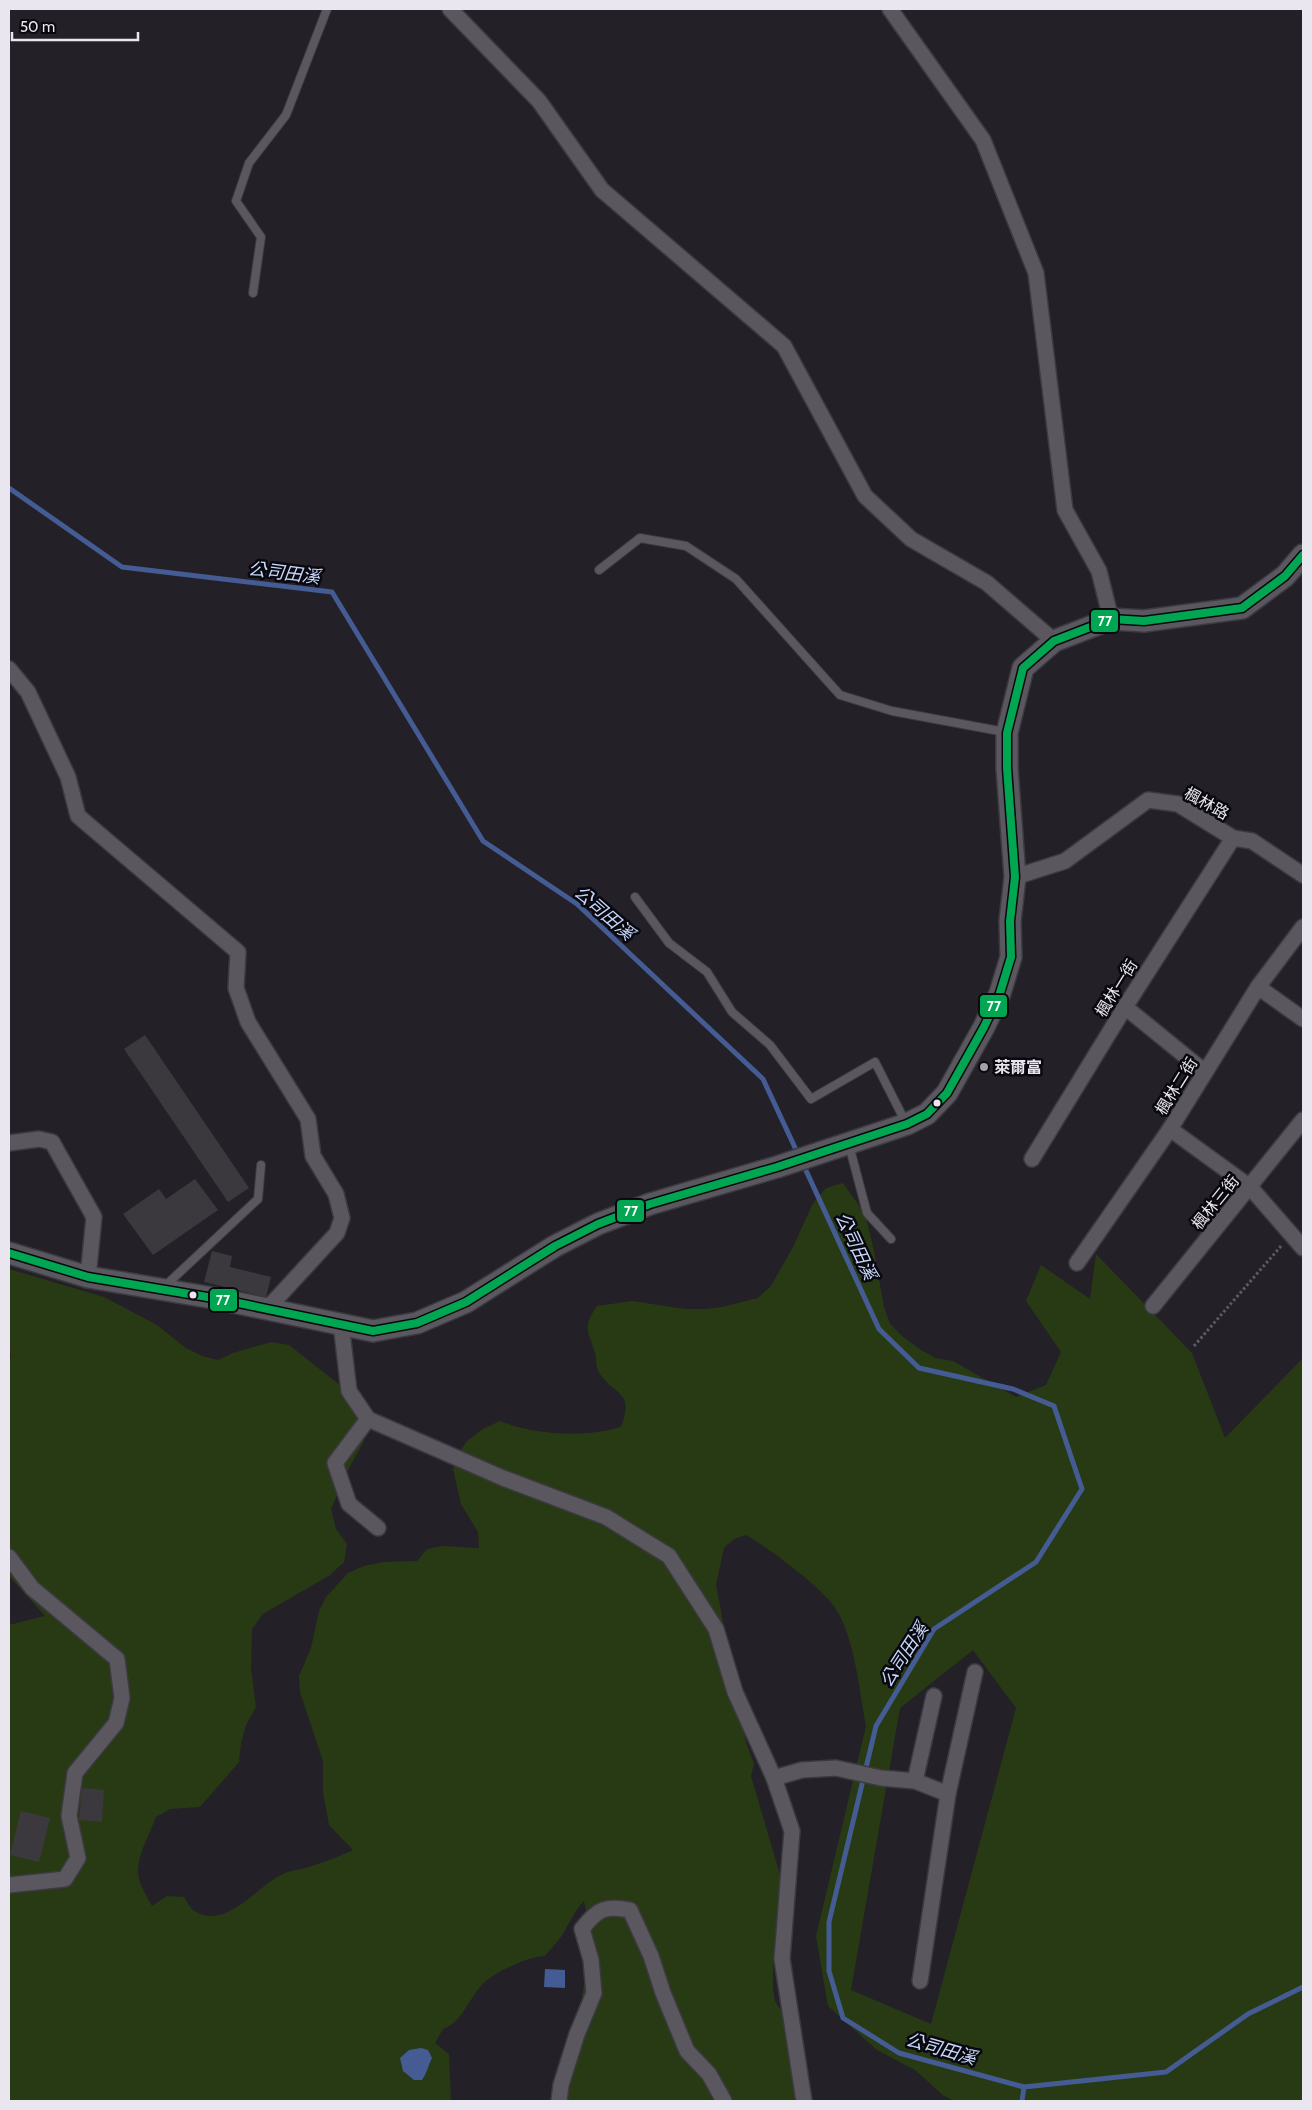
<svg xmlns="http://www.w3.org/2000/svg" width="1312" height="2110" font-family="Cabin,'Noto Sans TC',sans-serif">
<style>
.green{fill:#283a14;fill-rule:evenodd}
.water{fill:#445c93}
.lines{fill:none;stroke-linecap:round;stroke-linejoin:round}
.stream{stroke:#445c93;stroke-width:5}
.building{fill:#3b383e}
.lane-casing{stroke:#3c3a41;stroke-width:10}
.street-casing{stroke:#3c3a41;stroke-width:18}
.secondary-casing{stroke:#3c3a41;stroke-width:24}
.path{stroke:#5e5c62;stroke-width:3;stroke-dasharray:2.5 2.5;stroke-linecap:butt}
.lane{stroke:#5a585e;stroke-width:8}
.street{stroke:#5a585e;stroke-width:15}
.secondary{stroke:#5a585e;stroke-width:21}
.bus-1-casing{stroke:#0a080f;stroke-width:11}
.bus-1{stroke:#00a651;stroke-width:8}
.poi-dot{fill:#a4a1aa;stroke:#0a080f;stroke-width:2}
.bus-dot{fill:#e9e6f0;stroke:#0a080f;stroke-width:2}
.labels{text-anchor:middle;stroke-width:5;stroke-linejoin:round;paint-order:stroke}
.street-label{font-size:16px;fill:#e9e6f0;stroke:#0a080f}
.poi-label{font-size:16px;font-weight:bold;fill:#e9e6f0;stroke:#0a080f;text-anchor:start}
.water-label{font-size:18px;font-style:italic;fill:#c7d8fc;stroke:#0a080f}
.line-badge{stroke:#0a080f;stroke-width:2}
.badge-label{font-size:14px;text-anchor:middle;font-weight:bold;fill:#fff}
</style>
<rect width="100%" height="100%" fill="#232028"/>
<path class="green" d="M843 1183 865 1214 874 1251 884 1307 890 1324 902 1336 918 1348 935 1358 953 1361 1016 1397 1046 1385 1061 1352 1026 1301 1041 1265 1090 1299 1096 1254 1192 1353 1225 1438 1303 1358V2101H955L944 2096 915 2070 877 2050 828 2006 816 1936 866 1726C859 1689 856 1648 839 1614 828 1591 770 1549 746 1535L734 1539 724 1548 716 1585 746 1742 754 1764 751 1776 781 1878 782 1937 773 1962V1988L775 2001 793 2029 803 2101H559C571 2044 598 1958 584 1901L577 1909 561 1937 545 1956C528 1956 490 1974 480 1987 468 2001 461 2023 443 2029L435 2043 449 2054 451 2101H9V1625L45 1616 9 1576V1360L11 1357 9 1336V1269L104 1297 157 1325 186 1348 202 1356 218 1360 233 1353 271 1342 289 1345 345 1389 363 1422 364 1441 346 1474 331 1509 336 1529 347 1544 344 1562 330 1575 263 1614 252 1629 251 1669 256 1707 246 1725 241 1743 239 1762 200 1807 170 1809 156 1817C150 1833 139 1852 138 1869 137 1882 147 1896 152 1906L167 1896 184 1897C187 1902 191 1910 196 1912 229 1929 256 1886 283 1874 289 1871 296 1870 302 1869 319 1864 336 1858 353 1850L329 1825 323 1793V1761L300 1692 299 1676 311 1648 319 1611 326 1597 348 1573 364 1566 383 1562 417 1561 427 1549 443 1546 479 1548 478 1532 461 1504 453 1469 457 1455 468 1440 483 1429 500 1421C535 1435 585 1438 621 1427 635 1389 614 1397 599 1372 595 1367 597 1359 595 1353 588 1329 582 1328 597 1306L632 1301 685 1309H706L722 1307 758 1298 771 1286 793 1247 813 1203 826 1188ZM973 1650 1016 1708 931 2024 851 1990 900 1708Z"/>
<g class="water">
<polygon points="545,1969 565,1970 565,1988 544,1987"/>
<path d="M421 2048 428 2050 432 2058C428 2066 427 2073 422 2080H414L403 2071 400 2058 409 2050Z"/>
</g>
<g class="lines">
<g class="stream">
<polyline points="9,488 122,567 332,592 483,841 577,904 763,1079 798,1154"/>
<polyline points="803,1164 879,1329 919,1368 1013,1389 1054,1406 1082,1489 1036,1562 934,1629 876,1726 829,1922 829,1971 843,2018 899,2053 1024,2087 1022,2101"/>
<polyline points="1024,2087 1166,2072 1248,2014 1303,1987"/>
</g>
</g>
<g class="building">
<polygon points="145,1035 249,1188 228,1202 124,1049"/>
<polygon points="195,1179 218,1210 153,1255 123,1214 159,1189 166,1199"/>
<polygon points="212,1251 232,1256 230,1267 271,1277 266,1297 204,1282"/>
<polygon points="82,1788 104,1790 102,1822 79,1820"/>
<polygon points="21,1811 50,1818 39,1862 10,1855"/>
</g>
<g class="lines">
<g class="lane-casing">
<g id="lane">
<polyline points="253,293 261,237 236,201 249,163 286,115 327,9"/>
<polyline points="599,570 640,538 686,546 736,579 840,695 892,711 1005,732"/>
<polyline points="635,897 669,943 707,972 732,1012 770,1045 811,1099 875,1062 906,1123"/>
<polyline points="849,1145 867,1213 891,1239"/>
<polyline points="165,1286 258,1199 261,1165"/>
</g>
</g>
<g class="street-casing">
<g id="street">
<polyline points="450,9 539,101 602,190 784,346 865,496 911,539 987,583 1054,641"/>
<polyline points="890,9 983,140 1036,273 1065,510 1099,571 1111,619"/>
<polyline points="9,669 28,692 68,777 78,816 238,952 236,988 248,1022 308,1119 313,1156 336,1194 342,1218 337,1233 267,1309"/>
<polyline points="1015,877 1065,861 1148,800 1178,804 1233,838 1252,841 1303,875"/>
<polyline points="1258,987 1303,1019"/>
<polyline points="1125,1007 1205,1072"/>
<polyline points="1170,1129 1250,1187 1303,1248"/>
<polyline points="9,1143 39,1139 52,1142 94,1217 88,1277"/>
<polyline points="1032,1159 1125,1007 1233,838"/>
<polyline points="1077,1263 1170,1129 1258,987 1303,927"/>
<polyline points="1153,1306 1303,1120"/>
<polyline points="341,1324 349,1391 368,1419 503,1478 606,1517 669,1556 716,1629 735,1692 774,1778 792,1831 782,1959 804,2101"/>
<polyline points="368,1419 335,1463 349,1504 378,1528"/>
<polyline points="9,1557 32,1588 117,1659 122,1698 116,1723 75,1773 69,1816 78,1858 65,1879 9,1885"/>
<polyline points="774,1778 802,1770 836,1768 881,1778 915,1781 948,1794 975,1672"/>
<polyline points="915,1781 934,1696"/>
<polyline points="920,1981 948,1794"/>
<path d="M559 2101 561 2085 577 2034 594 1993 591 1960 582 1929C597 1909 606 1905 630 1910L651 1956 663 1993 687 2051 709 2074 724 2101"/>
</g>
</g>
<g class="secondary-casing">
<polyline id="secondary" points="9,1253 88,1277 219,1299 373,1331 417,1323 466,1302 555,1246 598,1224 650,1204 777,1167 907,1124 927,1114 947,1093 984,1027 1000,993 1011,957 1010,921 1015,877 1007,768 1007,733 1023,668 1054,641 1111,619 1144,621 1242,608 1285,576 1303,555"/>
</g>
<polyline class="path" points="1194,1346 1282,1245"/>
<use href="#lane" class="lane"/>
<use href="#street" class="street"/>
<use href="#secondary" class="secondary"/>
<g class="bus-1-casing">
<polyline id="bus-1" points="9,1253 88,1277 219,1299 373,1331 417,1323 466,1302 555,1246 598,1224 650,1204 777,1167 907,1124 927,1114 947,1093 984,1027 1000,993 1011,957 1010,921 1015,877 1007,768 1007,733 1023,668 1054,641 1111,619 1144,621 1242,608 1285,576 1303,555"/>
</g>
<use href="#bus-1" class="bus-1"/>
</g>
<circle class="poi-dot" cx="984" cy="1067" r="5"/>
<g class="bus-dot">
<circle cx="937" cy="1103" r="4.5"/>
<circle cx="193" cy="1295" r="4.5"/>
</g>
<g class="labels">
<g class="street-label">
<text transform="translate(1207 803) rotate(29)" y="6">楓林路</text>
<text transform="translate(1116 988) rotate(-58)" y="6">楓林一街</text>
<text transform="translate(1176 1086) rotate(-58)" y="6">楓林二街</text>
<text transform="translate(1215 1202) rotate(-51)" y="6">楓林三街</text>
</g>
<g class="poi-label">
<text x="994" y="1073">萊爾富</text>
</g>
<g class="water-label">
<text transform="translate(284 573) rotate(7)" y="6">公司田溪</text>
<text transform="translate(604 913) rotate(41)" y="6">公司田溪</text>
<text transform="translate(856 1246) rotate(65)" y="6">公司田溪</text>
<text transform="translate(904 1655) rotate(-57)" y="6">公司田溪</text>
<text transform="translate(941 2049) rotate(16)" y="6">公司田溪</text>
</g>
</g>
<g class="line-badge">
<rect x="1090" y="609" width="29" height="24" rx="5" fill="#00a651"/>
<rect x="979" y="994" width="29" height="24" rx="5" fill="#00a651"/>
<rect x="616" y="1199" width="29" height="24" rx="5" fill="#00a651"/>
<rect x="209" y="1288" width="29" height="24" rx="5" fill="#00a651"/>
</g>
<g class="badge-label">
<text x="1105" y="626">77</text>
<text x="994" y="1011">77</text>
<text x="631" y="1216">77</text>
<text x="223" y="1305">77</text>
</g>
<rect width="1312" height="2110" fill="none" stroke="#e9e6f0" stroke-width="20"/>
<path d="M12 32v8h126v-8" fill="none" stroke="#e9e6f0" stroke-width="2.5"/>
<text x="20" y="32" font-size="15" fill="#e9e6f0" stroke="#0a080f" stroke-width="4" paint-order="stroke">50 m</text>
</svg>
